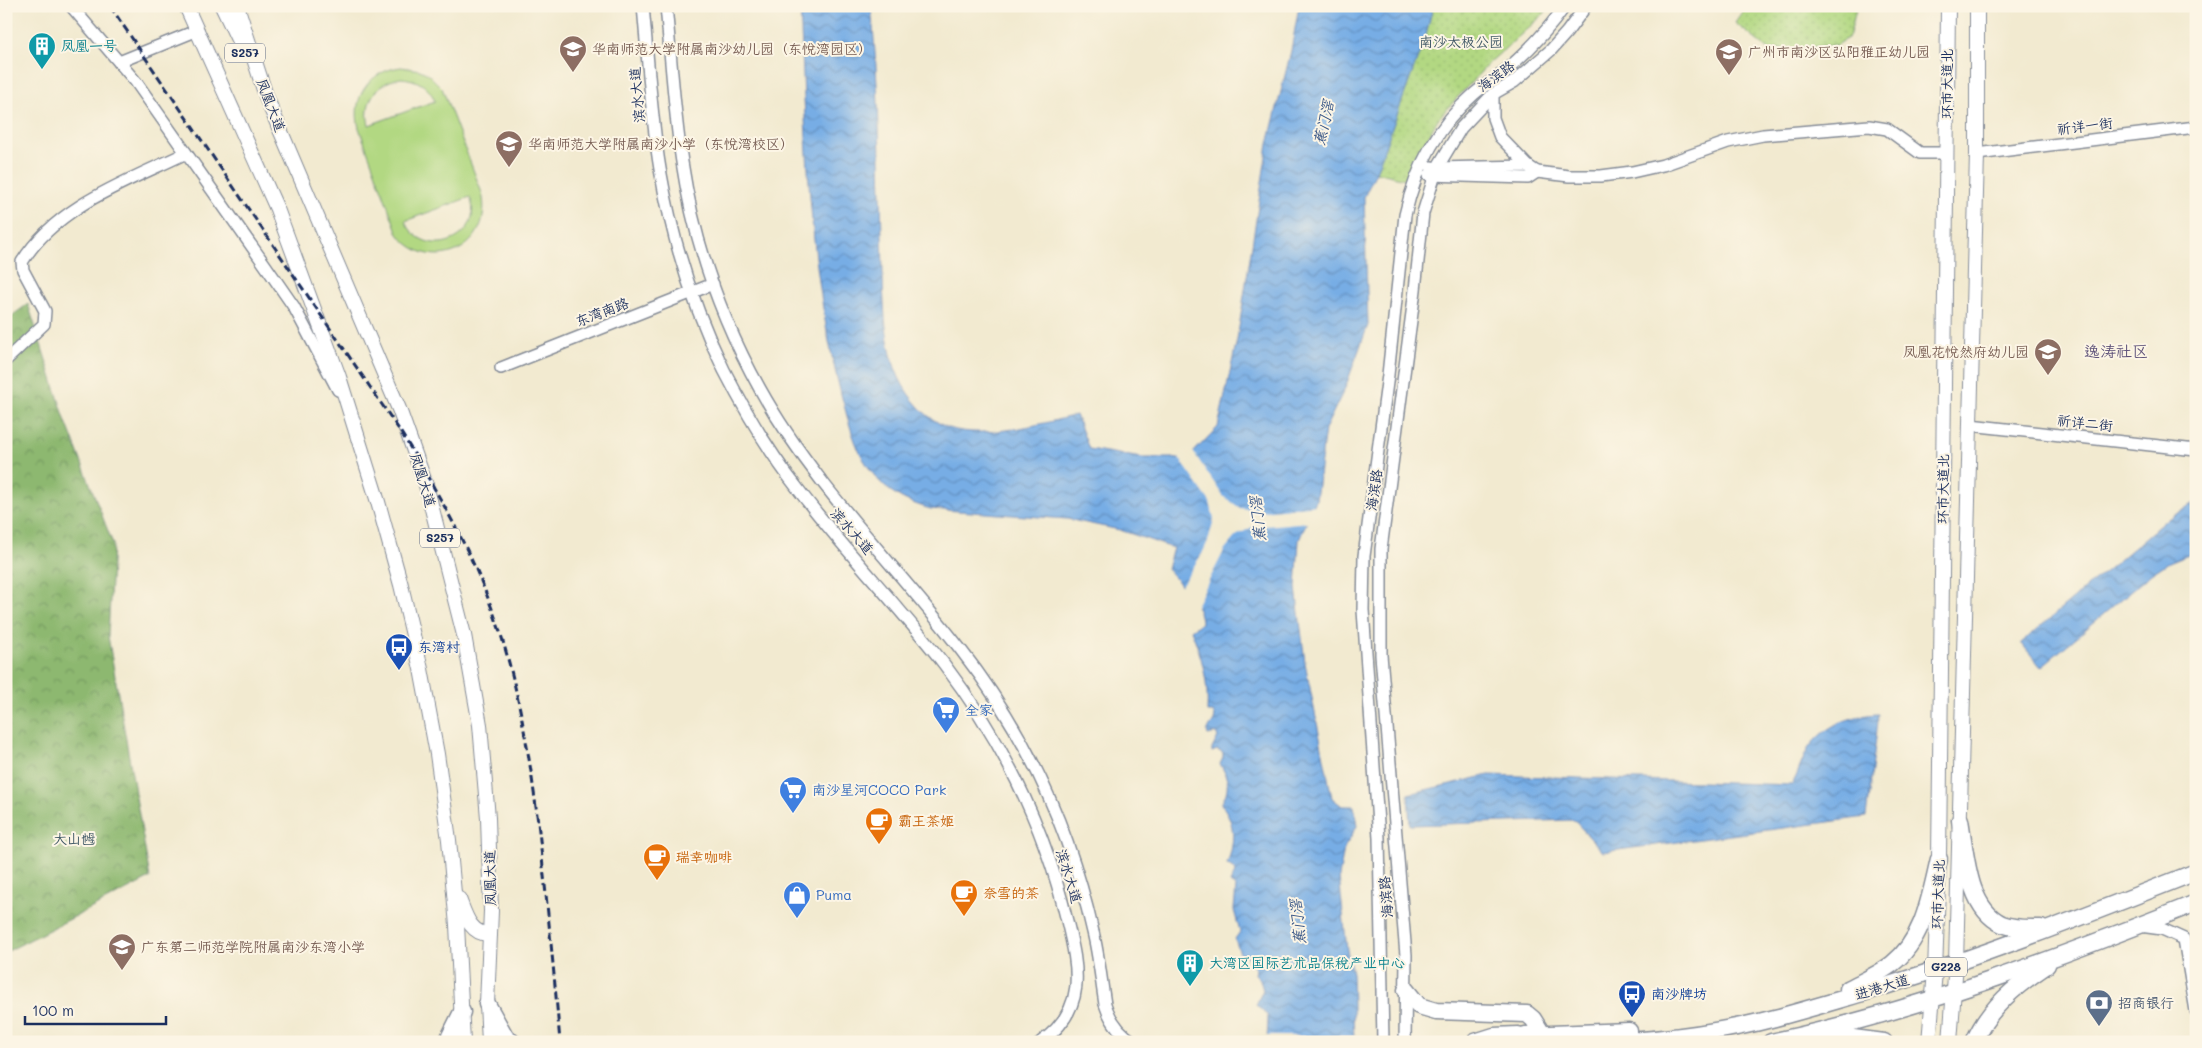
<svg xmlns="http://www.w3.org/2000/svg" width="2202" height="1048" font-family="Mali,'LXGW WenKai TC',sans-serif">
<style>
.forest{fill:url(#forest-crowns);stroke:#547467}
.park{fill:url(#park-dots);stroke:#668470}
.garden{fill:#b2d882;stroke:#668470;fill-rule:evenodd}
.water{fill:url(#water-waves);stroke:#496ea2}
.pier{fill:#f2ead0}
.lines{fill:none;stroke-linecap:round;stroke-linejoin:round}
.minor-casing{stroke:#868c97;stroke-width:14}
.major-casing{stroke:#868c97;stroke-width:16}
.highway-casing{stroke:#868c97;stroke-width:19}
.minor{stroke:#fff;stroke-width:11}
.major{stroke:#fff;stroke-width:14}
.highway{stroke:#fff;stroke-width:16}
.rail{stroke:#1b2f5e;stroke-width:3;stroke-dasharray:8 4;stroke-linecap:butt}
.labels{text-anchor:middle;stroke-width:4;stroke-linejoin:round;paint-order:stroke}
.shield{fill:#fcf5e5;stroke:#5e6a86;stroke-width:1}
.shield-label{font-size:12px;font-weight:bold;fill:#1b2f5e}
.park-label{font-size:14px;fill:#415967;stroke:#fcf5e5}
.culture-label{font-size:14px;fill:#0d838f;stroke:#fcf5e5;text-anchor:start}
.education-label{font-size:14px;fill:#785e54;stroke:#fcf5e5;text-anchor:start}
.street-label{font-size:14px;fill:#1b2f5e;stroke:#fcf5e5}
.transit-label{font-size:14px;fill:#164399;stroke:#fcf5e5;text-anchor:start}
.shop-label{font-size:14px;fill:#366cbe;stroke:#fcf5e5;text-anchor:start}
.food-label{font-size:14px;fill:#c56008;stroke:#fcf5e5;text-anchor:start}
.service-label{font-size:14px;fill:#4e5e75;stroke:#fcf5e5;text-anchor:start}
.water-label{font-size:15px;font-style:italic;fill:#375586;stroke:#fcf5e5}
.quarter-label{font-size:16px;fill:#5f537a;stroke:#fcf5e5}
</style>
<defs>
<pattern id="forest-crowns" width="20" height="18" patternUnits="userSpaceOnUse" patternTransform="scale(1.25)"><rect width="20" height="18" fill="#8db870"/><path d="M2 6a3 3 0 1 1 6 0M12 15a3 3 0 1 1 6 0" fill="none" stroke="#72965f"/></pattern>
<pattern id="park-dots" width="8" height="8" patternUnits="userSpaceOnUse" patternTransform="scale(1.25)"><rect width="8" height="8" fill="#b2d882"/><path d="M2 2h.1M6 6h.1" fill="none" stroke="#98ba73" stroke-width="1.8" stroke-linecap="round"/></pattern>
<pattern id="water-waves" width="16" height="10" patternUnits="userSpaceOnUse" patternTransform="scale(1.25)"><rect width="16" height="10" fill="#77ade5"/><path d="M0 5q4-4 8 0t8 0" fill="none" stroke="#618dbd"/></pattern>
</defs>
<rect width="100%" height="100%" fill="#fcf5e5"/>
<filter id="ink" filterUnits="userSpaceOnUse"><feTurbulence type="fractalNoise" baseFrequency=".02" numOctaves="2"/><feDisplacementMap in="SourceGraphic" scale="10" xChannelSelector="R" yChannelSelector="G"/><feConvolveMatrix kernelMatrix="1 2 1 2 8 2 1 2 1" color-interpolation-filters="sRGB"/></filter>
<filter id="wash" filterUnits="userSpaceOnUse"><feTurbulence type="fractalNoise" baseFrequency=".0096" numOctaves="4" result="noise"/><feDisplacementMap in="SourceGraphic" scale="20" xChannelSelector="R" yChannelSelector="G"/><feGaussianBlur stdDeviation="1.12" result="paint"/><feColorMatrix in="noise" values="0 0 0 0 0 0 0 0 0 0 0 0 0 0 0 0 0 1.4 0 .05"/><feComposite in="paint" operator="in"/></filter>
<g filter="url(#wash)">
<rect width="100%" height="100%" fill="#f2ead0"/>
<polygon class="forest" points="28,304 65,419 113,544 108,636 150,878 6,952 6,320"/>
<g class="park">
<polygon points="1433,6 1549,6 1544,14 1489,63 1438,119 1405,179 1376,172 1426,35"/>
<polygon points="1747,6 1857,6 1849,37 1837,45 1769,50 1735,23"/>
</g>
<path class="garden" d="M401 67 420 70 428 74 442 88 482 193C495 247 432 278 398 234L359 128C351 97 369 71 401 67ZM401 78C417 79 429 86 435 101L369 125C363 101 377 82 401 78ZM470 197C486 238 425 264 405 221Z"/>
<g class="water">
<path d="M800 6H871C879 83 880 160 882 237 884 280 881 327 895 368 904 392 920 413 942 425 973 442 1043 424 1076 415L1089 449 1142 458H1188L1218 427 1237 340 1268 144 1291 51 1299 6H1433L1426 35 1376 172 1364 197 1368 325 1345 388 1325 429 1316 500 1299 540 1296 588 1305 663 1332 798 1342 806H1354L1357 826 1344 848 1339 877 1347 950 1352 973 1354 1042H1267L1268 1016 1256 1005 1263 990 1260 979 1255 974 1256 970 1245 953 1241 956 1235 939 1240 932 1234 910 1236 887 1230 883 1236 870 1227 864C1235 843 1236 822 1221 804 1230 789 1229 778 1220 764L1223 758V753L1217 750 1212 752V749L1218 737 1216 733 1208 735 1207 731 1214 721 1215 716 1213 712H1207C1209 683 1202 656 1191 630L1201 623C1202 607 1178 581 1167 569L1173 548 1120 530 1067 519 931 509C905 502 884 491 869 468 854 447 848 419 841 394 808 269 806 135 800 6Z"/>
<polygon points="2196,503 2196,551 2169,562 2151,574 2041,667 2021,643 2166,520"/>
<path d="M1879 714 1866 817 1603 852 1574 820 1410 825 1408 794 1489 775 1792 785C1798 774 1802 760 1808 749 1824 725 1852 715 1879 714Z"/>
</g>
<g class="pier">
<polygon points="1192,450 1223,496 1240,508 1263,511 1317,505 1309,522 1252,527 1236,536 1225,549 1194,610 1180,587 1202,554 1208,541 1214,519 1210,502 1177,455 1187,455"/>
<rect x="1264" y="1036" width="92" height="6"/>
</g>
</g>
<g filter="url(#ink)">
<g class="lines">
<g class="minor-casing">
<g id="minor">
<polyline points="71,6 136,82 265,265 294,307 338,390"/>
<path d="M643 6C648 60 651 116 660 169 672 238 693 307 724 370 745 411 769 452 798 489 844 550 897 604 944 664 1002 740 1045 828 1067 921 1079 970 1087 1009 1041 1042"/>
<path d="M666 6C671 58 674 111 682 162 694 241 721 319 760 389 814 486 894 563 961 650 1026 733 1070 830 1093 932 1099 956 1101 980 1105 1004 1110 1020 1119 1033 1134 1042"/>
<polyline points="119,62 198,30"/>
<polyline points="1493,94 1493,118 1500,137 1528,166"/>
<polyline points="1977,154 2196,127"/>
<polyline points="1537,172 1569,176 1601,176 1632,172 1663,165 1728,142 1763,135 1869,126 1887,129 1920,153 1947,153"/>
<polyline points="1429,175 1528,178 1537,172 1528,166 1437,168 1431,167"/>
<path d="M6 360 44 324 45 311 23 270 22 262C57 205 129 181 186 153"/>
<polyline points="501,368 713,284"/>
<polyline points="1970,425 2196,450"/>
<polyline points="2140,926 2162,929 2184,939 2196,1011"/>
<polyline points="2196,936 2196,940"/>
<path d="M1383 1042 1379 838 1363 610 1364 556 1388 375 1405 215C1416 167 1437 126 1474 94 1482 87 1491 82 1499 76 1523 56 1547 32 1565 6"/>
<polyline points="1405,1042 1406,955 1381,655 1381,549 1415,290 1423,213 1437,168 1461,128 1493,94 1514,82 1551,50 1567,32 1586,6"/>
</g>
</g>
<g class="major-casing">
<g id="major">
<polyline points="186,6 277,209 339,377 378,502 401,585 421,669 437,754 449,840 457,925 463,1042"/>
<polyline points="222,6 244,52"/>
<polyline points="237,6 267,99 399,409 426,485 464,635 480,725 488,818 491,911 487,1004 489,1042"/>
<path d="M459 899C465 914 470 935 490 934"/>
<polyline points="1929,1042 1935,971 1939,859 1948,6"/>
<polyline points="1950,1042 1956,963 1977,154 1977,6"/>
</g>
</g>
<g class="highway-casing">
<g id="highway">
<path d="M1960 820C1966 853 1967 908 2002 924 2015 929 2028 928 2041 928"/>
<path d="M1848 989C1863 981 1879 974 1892 964 1924 939 1930 896 1939 859"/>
<polyline points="1406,990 1419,1006 1436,1011 1527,1014 1533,1019 1543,1035"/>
<polyline points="487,1004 506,1038 512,1042"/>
<polyline points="1822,1034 1884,1042"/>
<polyline points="1525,1035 1629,1031"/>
<polyline points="447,1042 462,1012"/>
<polyline points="1475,1042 1494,1036 1518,1035"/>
<path d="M1614 1042C1668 1039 1723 1032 1775 1018 1805 1010 1835 1001 1866 992 1978 958 2087 915 2196 872"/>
<path d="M1771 1042C1916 1011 2058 958 2196 903"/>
<path d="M1974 1042C1988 1008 2017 985 2047 965"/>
</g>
</g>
<use href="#minor" class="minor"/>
<use href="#major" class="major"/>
<use href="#highway" class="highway"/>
<path class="rail" d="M110 6 400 431C441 497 479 564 502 638 521 701 531 765 539 831 547 901 554 971 560 1042"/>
</g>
</g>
<defs>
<g id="building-pin" transform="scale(1.4375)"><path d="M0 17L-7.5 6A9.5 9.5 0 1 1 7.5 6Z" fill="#0f9aa8" stroke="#fcf5e5"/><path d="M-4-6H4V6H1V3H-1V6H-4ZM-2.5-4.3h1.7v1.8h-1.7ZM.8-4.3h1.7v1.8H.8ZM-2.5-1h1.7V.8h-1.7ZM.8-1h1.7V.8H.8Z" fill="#fff"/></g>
<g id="school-pin" transform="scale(1.4375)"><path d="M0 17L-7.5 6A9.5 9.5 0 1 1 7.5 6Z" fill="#8d6e63" stroke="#fcf5e5"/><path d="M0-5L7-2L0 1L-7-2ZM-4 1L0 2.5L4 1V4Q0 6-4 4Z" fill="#fff"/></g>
<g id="bus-pin" transform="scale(1.4375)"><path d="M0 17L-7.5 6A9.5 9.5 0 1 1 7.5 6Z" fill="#1a4fb4" stroke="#fcf5e5"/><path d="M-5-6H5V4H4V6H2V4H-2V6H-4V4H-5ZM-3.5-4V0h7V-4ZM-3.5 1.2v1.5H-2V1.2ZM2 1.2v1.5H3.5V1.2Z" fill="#fff"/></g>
<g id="supermarket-pin" transform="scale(1.4375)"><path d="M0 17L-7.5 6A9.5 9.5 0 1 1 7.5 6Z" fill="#3f7fe0" stroke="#fcf5e5"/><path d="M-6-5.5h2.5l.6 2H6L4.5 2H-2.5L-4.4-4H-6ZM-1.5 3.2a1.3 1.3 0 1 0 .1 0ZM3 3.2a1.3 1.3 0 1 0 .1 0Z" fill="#fff"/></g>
<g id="cafe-pin" transform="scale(1.4375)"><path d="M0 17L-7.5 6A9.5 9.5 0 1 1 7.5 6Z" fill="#e8710a" stroke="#fcf5e5"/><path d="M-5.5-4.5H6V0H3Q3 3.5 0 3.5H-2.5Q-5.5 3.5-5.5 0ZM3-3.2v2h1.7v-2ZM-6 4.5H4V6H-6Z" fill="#fff"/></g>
<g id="shop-pin" transform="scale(1.4375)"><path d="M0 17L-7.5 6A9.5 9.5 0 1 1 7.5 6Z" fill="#3f7fe0" stroke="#fcf5e5"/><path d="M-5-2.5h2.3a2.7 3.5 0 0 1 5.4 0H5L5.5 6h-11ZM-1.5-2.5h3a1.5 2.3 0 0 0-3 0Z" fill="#fff"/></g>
<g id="bank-pin" transform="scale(1.4375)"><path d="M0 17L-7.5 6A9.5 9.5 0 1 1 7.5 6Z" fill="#5c6f8a" stroke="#fcf5e5"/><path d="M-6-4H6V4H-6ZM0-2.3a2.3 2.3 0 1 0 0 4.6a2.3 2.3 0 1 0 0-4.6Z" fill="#fff"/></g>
</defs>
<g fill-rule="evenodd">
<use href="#building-pin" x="42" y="46"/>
<use href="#school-pin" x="573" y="49"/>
<use href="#school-pin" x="1729" y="52"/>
<use href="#school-pin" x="509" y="144"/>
<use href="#school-pin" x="2048" y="352"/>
<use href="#bus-pin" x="399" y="647"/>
<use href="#supermarket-pin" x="946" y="710"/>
<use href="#supermarket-pin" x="793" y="790"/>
<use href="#cafe-pin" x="879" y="821"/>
<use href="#cafe-pin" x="657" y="857"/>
<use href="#cafe-pin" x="964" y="893"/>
<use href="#shop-pin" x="797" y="895"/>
<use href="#school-pin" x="122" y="947"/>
<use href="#building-pin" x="1190" y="963"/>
<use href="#bus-pin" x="1632" y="994"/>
<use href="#bank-pin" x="2099" y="1003"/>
</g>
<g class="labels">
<g class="shield">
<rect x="225" y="43.5" width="40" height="19" rx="4"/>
<rect x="420" y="528.5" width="40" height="19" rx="4"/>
<rect x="1925" y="957.5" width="42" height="19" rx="4"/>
</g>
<g class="shield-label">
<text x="245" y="57">S257</text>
<text x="440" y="542">S257</text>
<text x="1946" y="971">G228</text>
</g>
<g class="park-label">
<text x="1461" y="47">南沙太极公园</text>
<text x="74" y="844">大山乸</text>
</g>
<g class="culture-label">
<text x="61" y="51">凤凰一号</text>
<text x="1209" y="968">大湾区国际艺术品保税产业中心</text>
</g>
<g class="education-label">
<text x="592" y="54">华南师范大学附属南沙幼儿园（东悦湾园区）</text>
<text x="1748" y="57">广州市南沙区弘阳雅正幼儿园</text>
<text x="528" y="149">华南师范大学附属南沙小学（东悦湾校区）</text>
<text x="2029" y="357" text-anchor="end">凤凰花悦然府幼儿园</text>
<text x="141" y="952">广东第二师范学院附属南沙东湾小学</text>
</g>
<g class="street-label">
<text transform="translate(1496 76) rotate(-36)" y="5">海滨路</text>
<text transform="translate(1947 84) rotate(-90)" y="5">环市大道北</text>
<text transform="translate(637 95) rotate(-95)" y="5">滨水大道</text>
<text transform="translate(271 105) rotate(69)" y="5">凤凰大道</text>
<text transform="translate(2085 126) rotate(-7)" y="5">祈详一街</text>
<text transform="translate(602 312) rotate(-21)" y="5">东湾南路</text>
<text transform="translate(2085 423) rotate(6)" y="5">祈详二街</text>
<text transform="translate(423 480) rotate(73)" y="5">凤凰大道</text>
<text transform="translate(1943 489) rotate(-89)" y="5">环市大道北</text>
<text transform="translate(1374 490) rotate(-82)" y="5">海滨路</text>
<text transform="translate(852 531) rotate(49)" y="5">滨水大道</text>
<text transform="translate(1069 876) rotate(73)" y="5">滨水大道</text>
<text transform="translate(490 878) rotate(-91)" y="5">凤凰大道</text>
<text transform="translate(1938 894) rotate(-88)" y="5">环市大道北</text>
<text transform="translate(1386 897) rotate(-95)" y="5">海滨路</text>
<text transform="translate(1882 987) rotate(-17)" y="5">进港大道</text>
</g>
<g class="transit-label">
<text x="418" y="652">东湾村</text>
<text x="1651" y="999">南沙牌坊</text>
</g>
<g class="shop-label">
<text x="965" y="715">全家</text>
<text x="812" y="795">南沙星河COCO Park</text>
<text x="816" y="900">Puma</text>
</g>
<g class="food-label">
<text x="898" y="826">霸王茶姬</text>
<text x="676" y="862">瑞幸咖啡</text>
<text x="983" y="898">奈雪的茶</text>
</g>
<g class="service-label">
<text x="2118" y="1008">招商银行</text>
</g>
<g class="water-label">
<text transform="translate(1324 123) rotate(-77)" y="5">蕉门滘</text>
<text transform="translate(1258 519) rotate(-96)" y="5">蕉门滘</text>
<text transform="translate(1298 922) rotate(-96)" y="5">蕉门滘</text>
</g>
<g class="quarter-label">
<text x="2116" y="357">逸涛社区</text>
</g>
</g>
<rect width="2202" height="1048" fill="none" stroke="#fcf5e5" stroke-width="25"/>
<path d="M25 1016v8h141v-8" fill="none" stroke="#1b2f5e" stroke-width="2.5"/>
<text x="32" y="1016" font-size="15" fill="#1b2f5e" stroke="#fcf5e5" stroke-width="4" paint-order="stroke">100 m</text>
</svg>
